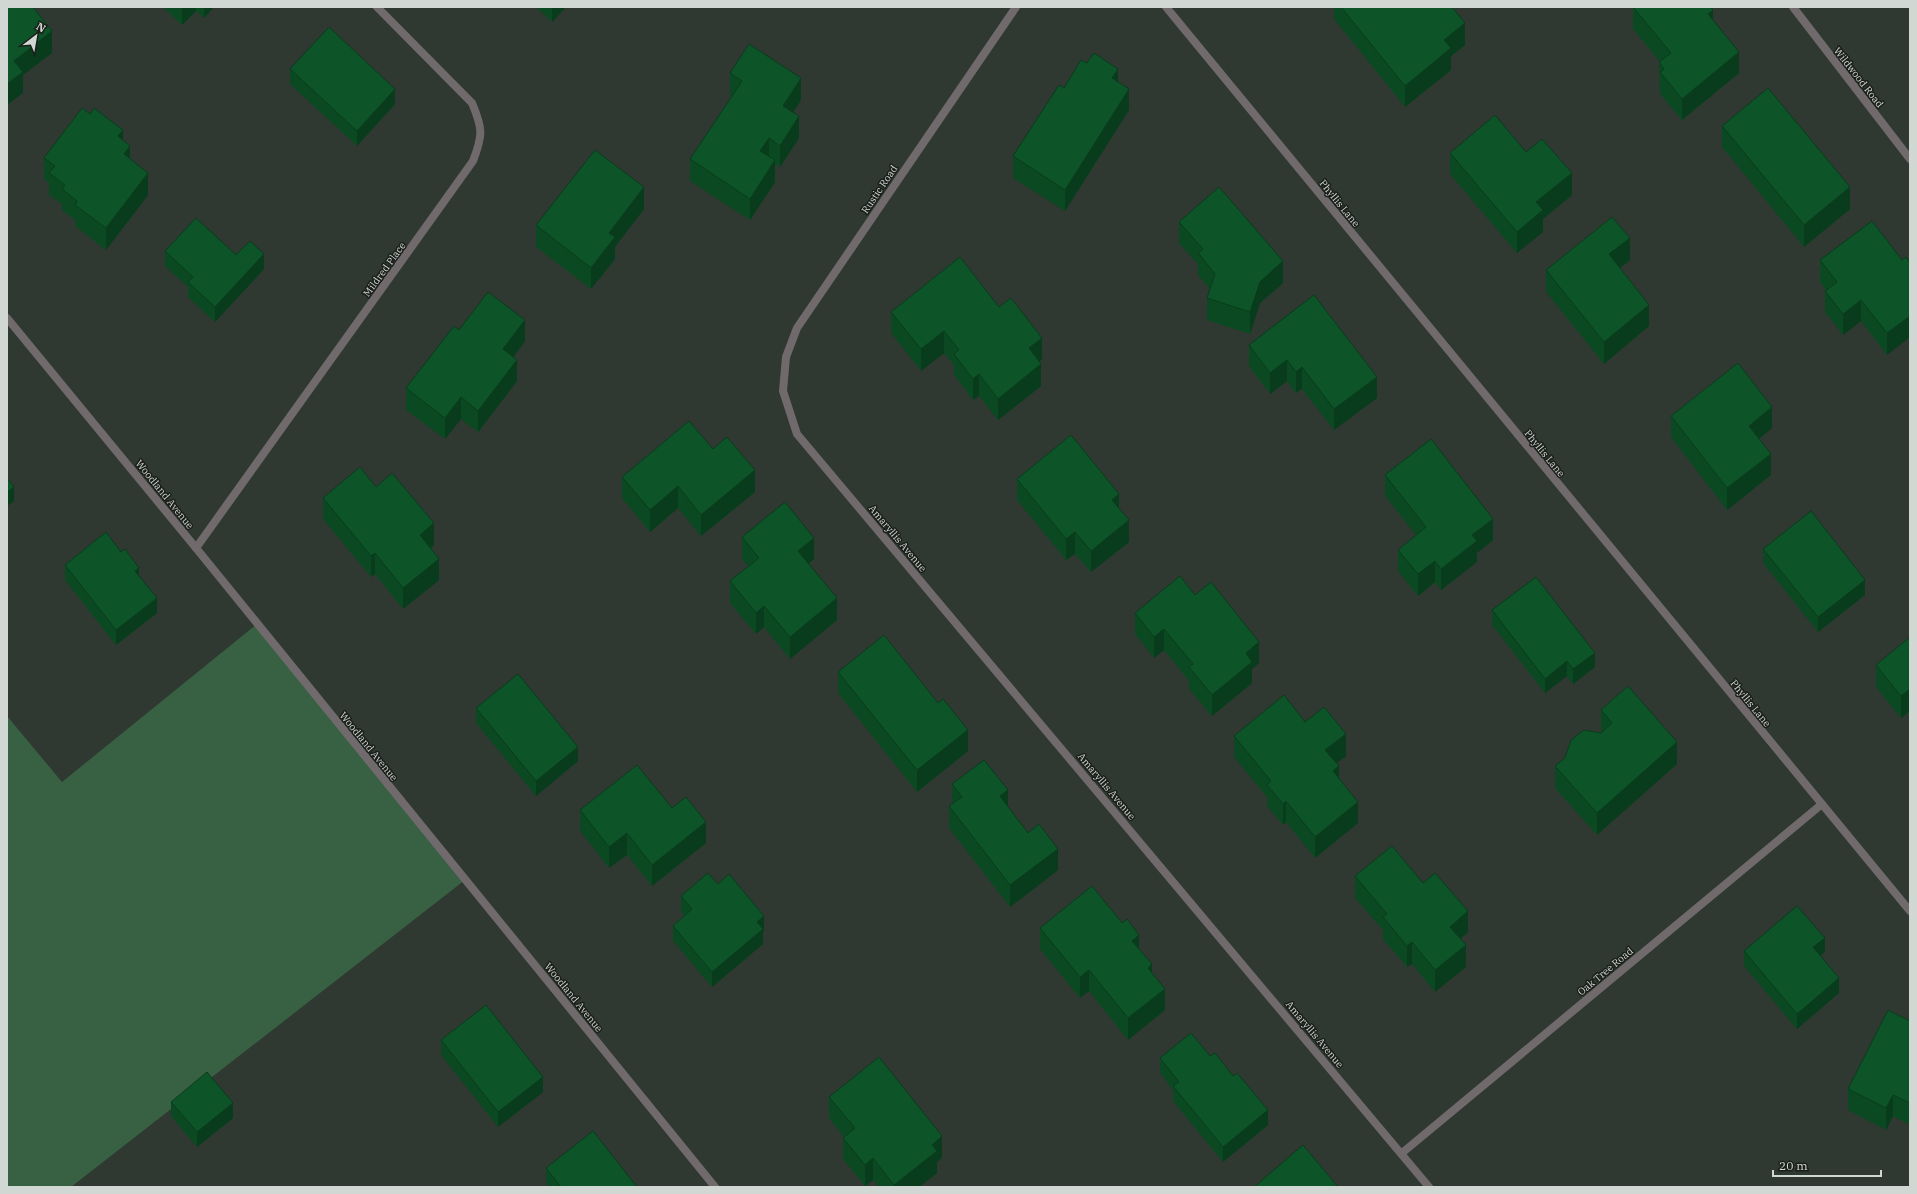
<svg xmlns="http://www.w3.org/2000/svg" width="1917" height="1194" font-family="'IBM Plex Serif',serif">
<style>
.green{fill:#386042}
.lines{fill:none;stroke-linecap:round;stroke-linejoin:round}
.street{stroke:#716a6d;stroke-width:8}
.wall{fill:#0b4922}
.shaded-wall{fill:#093c1c}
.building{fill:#0d5528;stroke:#093c1c}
.labels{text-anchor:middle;stroke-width:3;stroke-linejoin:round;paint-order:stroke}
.street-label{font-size:10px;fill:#d1d7d2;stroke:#1b1f1b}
</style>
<rect width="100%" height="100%" fill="#2f3931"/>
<polygon class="green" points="257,624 465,880 71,1187 7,1187 7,716 62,782"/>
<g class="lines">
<g class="street">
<polyline points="1016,7 797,328 786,357 783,391 797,434 1429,1187"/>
<polyline points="1166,7 1910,911"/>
<polyline points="1793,7 1910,159"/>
<polyline points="7,318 196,548 715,1187"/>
<path d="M196 548 473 161C483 135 483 129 472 103L377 7"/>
<polyline points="1402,1153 1822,804"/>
</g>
</g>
<g class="wall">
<polygon points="163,7 214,7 204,18 196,11 182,25"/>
<polygon points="536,7 566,7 552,22"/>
<polygon points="1334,7 1452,7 1465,45 1451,56 1451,70 1405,107 1334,19"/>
<polygon points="1633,7 1713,19 1739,73 1682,120 1660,94 1659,62 1660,62 1633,29"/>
<polygon points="290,69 395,104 357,146 290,84"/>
<polygon points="730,73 801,100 793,112 799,138 780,167 775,164 775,182 750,220 690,181 690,159 732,96 730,94"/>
<polygon points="1118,81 1129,110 1065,211 1013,178 1013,156 1064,88"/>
<polygon points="1722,126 1850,209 1804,247 1722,147"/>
<polygon points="123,140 130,159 148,195 106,250 75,226 75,220 62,210 62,204 49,195 49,183 44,179 44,158"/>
<polygon points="1526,152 1572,195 1543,219 1543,232 1517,253 1450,174 1450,153"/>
<polygon points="644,209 615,247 615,259 591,289 536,247 536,225"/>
<polygon points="1179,222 1283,283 1260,303 1250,334 1207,320 1207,298 1210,289 1198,275 1198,264 1179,243"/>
<polygon points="165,251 236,255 264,269 215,322 188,297 188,287 165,266"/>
<polygon points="1630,260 1620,268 1649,326 1604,364 1546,292 1546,270"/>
<polygon points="1820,260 1902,260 1887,355 1861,321 1843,335 1825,312 1825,291 1826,290 1820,282"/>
<polygon points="1314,295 1377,398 1334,430 1302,389 1296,393 1287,381 1270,394 1249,366 1249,345"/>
<polygon points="999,307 1042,359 1039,362 1041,386 998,420 979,396 973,400 954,375 954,365 944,353 921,371 891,333 891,312"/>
<polygon points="459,330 525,341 513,357 517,381 478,432 461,419 445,439 406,410 406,388"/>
<polygon points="1671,416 1772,428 1759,439 1771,475 1727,510 1671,437"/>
<polygon points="713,449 755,492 701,536 678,508 650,532 622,498 622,477"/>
<polygon points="1385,475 1493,540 1477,553 1477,562 1441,590 1435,582 1418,596 1398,571 1398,550 1416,535 1385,496"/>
<polygon points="1017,479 1119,509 1129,542 1091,572 1075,554 1066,560 1017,500"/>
<polygon points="376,487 434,545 430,548 439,580 403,609 375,574 371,577 323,519 323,498"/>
<polygon points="742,537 814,559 808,564 837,620 790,659 764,627 756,634 730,603 730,581 748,566 742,559"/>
<polygon points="1763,549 1865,595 1818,632 1763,563"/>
<polygon points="65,565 139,576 157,613 116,645 65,580"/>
<polygon points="1195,595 1259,663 1252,669 1252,683 1212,716 1189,689 1189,681 1164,650 1154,658 1135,634 1135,613"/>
<polygon points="1492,610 1595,667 1573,684 1567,676 1545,693 1492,625"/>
<polygon points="1910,637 1910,711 1901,718 1876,687 1876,665"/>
<polygon points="838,672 938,703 968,751 917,792 838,693"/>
<polygon points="476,708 578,761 536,796 476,723"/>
<polygon points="1601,710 1677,764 1597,835 1555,788 1555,766 1602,732 1601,731"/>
<polygon points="1910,714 1910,738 1909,737 1909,715"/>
<polygon points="1305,722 1346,756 1336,763 1339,778 1358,823 1315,858 1286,822 1283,825 1267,806 1267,797 1234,757 1234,736"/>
<polygon points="952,784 1008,807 1058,870 1010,907 949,828 949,806 952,804"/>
<polygon points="672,808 706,843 652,886 627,855 609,868 580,831 580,810"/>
<polygon points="1355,876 1468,932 1460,939 1466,967 1435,992 1412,964 1407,967 1383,939 1383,930 1355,898"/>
<polygon points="718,884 764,931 763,932 763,944 712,987 673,941 673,926 684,916 681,911 681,896"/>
<polygon points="1040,928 1139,950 1152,973 1165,1010 1128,1040 1089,991 1080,998 1040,949"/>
<polygon points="1744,951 1825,952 1820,956 1839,993 1797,1029 1744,966"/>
<polygon points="1910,1021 1910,1125 1893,1116 1886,1130 1848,1110 1848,1089"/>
<polygon points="441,1040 543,1092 498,1127 441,1055"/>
<polygon points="1210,1056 1268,1125 1223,1162 1173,1101 1173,1090 1160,1073 1160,1058"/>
<polygon points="829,1097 942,1158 937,1162 937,1173 919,1187 879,1187 873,1180 865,1186 843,1159 843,1138 844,1137 829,1118"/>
<polygon points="171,1102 233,1118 197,1147 171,1116"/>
<polygon points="546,1168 637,1187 549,1187 546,1183"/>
</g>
<g class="shaded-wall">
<polygon points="182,7 196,7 196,11 182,25"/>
<polygon points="204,7 214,7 204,18"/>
<polygon points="552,7 566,7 552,22"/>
<polygon points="1713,10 1713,31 1708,14"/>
<polygon points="1465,23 1465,45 1451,56 1451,70 1405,107 1405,86 1444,40"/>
<polygon points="52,31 52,53 23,75 23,93 7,105 7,84 14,61"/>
<polygon points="1739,52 1739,73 1682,120 1682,99"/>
<polygon points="1118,69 1118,90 1112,78"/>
<polygon points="801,78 801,100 783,127 783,106"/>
<polygon points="395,89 395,104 357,146 357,131"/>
<polygon points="1129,89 1129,110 1065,211 1065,190"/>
<polygon points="799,116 799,138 780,167 780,146"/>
<polygon points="123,130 123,151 118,136"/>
<polygon points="769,138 769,160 760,151"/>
<polygon points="130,146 130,167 124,154"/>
<polygon points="775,160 775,182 750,220 750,199"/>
<polygon points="148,173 148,195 106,250 106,228"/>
<polygon points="1572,173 1572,195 1543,219 1543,232 1517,253 1517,232 1536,202"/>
<polygon points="644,187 644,209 615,247 615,259 591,289 591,268 609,233"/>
<polygon points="1850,187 1850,209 1804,247 1804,225"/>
<polygon points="1630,238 1630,260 1609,276 1609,254"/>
<polygon points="264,254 264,269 215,322 215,307"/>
<polygon points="1283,261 1283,283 1260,303 1250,334 1250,312 1260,282"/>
<polygon points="1861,300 1861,321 1843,335 1843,314"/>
<polygon points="1649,305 1649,326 1604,364 1604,342"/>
<polygon points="1910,316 1910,337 1887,355 1887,333"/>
<polygon points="525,320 525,341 503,371 503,349"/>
<polygon points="944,331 944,353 921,371 921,349"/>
<polygon points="1042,338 1042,359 1029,370 1029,348"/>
<polygon points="517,360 517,381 478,432 478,411"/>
<polygon points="1287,360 1287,381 1270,394 1270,373"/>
<polygon points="1041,364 1041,386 998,420 998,399"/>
<polygon points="1302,367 1302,389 1296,393 1296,372"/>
<polygon points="979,374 979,396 973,400 973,379"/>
<polygon points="1377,377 1377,398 1334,430 1334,409"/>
<polygon points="461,397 461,419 445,439 445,418"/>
<polygon points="1772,407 1772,428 1749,447 1749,426"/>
<polygon points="1771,454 1771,475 1727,510 1727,488"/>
<polygon points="755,470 755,492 701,536 701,515"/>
<polygon points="678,486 678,508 650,532 650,510"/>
<polygon points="14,487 14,501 7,506 7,492"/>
<polygon points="1119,494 1119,515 1112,500"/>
<polygon points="1493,519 1493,540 1477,553 1477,562 1441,590 1441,569 1472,535"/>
<polygon points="1129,520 1129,542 1091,572 1091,551"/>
<polygon points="434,523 434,545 420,556 420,535"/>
<polygon points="1075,532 1075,554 1066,560 1066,539"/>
<polygon points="814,538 814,559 798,573 798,551"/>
<polygon points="375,553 375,574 371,577 371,556"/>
<polygon points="439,559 439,580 403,609 403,588"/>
<polygon points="1435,561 1435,582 1418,596 1418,574"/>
<polygon points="139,568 139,582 135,571"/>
<polygon points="1865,580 1865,595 1818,632 1818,617"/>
<polygon points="157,598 157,613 116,645 116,630"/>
<polygon points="837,598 837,620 790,659 790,637"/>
<polygon points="764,606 764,627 756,634 756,613"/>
<polygon points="1164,629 1164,650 1154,658 1154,637"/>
<polygon points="1259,642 1259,663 1252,669 1252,683 1212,716 1212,695 1246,653"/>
<polygon points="1595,653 1595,667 1573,684 1573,669"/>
<polygon points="1567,661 1567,676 1545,693 1545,679"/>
<polygon points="1910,689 1910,711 1901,718 1901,696"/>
<polygon points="968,730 968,751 917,792 917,770"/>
<polygon points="1346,734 1346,756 1325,772 1325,750"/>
<polygon points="1677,742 1677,764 1597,835 1597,813"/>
<polygon points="578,747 578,761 536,796 536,781"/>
<polygon points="1339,766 1339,788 1333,771"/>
<polygon points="1008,790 1008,811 1000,796"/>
<polygon points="1286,801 1286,822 1283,825 1283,804"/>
<polygon points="1358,802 1358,823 1315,858 1315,837"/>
<polygon points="706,822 706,843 652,886 652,865"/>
<polygon points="627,833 627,855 609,868 609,847"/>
<polygon points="1058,849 1058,870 1010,907 1010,885"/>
<polygon points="1468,911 1468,932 1450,948 1450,927"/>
<polygon points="764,916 764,931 763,932 763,944 712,987 712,972 757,922"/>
<polygon points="1139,935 1139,956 1132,941"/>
<polygon points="1825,938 1825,952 1813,962 1813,947"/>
<polygon points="1412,942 1412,964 1407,967 1407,946"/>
<polygon points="1466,945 1466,967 1435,992 1435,970"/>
<polygon points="1152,964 1152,986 1148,968"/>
<polygon points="1089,970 1089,991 1080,998 1080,977"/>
<polygon points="1839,978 1839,993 1797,1029 1797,1014"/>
<polygon points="1165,989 1165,1010 1128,1040 1128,1018"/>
<polygon points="543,1077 543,1092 498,1127 498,1112"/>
<polygon points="1893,1095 1893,1116 1886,1130 1886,1108"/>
<polygon points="233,1103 233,1118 197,1147 197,1132"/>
<polygon points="1268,1110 1268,1125 1223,1162 1223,1147"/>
<polygon points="942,1136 942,1158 937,1162 937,1173 919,1187 894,1187 894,1185 932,1145"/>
<polygon points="873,1158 873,1180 865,1186 865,1165"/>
</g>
<g class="building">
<polygon points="7,7 33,7 52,31 14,61 23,72 7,84"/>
<polygon points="1341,7 1452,7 1465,23 1444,40 1451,48 1405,86"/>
<polygon points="1633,7 1710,7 1713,10 1708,14 1739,52 1682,99 1660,72 1664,69 1659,62 1671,53"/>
<polygon points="329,27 395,89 357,131 290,69"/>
<polygon points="749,44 801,78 783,106 799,116 780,146 769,138 760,151 775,160 750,199 690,159 742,81 730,73"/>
<polygon points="1094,53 1118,69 1112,78 1129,89 1065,190 1013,156 1059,85 1064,88 1081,60 1087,63"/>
<polygon points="1768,88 1850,187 1804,225 1722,126"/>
<polygon points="82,108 90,114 94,108 123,130 118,136 130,146 124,154 148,173 106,228 75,205 77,201 62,189 65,185 49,173 55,166 44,158"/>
<polygon points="1495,115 1526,152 1542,139 1572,173 1536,202 1543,210 1517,232 1450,153"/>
<polygon points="595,150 644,187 609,233 615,237 591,268 536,225"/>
<polygon points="1219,187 1283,261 1260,282 1250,312 1207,298 1215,274 1198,253 1203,249 1179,222"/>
<polygon points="1612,217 1630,238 1609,254 1649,305 1604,342 1546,270"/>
<polygon points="196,218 236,255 250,241 264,254 215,307 188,282 193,277 165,251"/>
<polygon points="1872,221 1902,260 1906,257 1910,263 1910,316 1887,333 1861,300 1843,314 1825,291 1837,282 1820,260"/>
<polygon points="960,257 999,307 1011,298 1042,338 1029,348 1041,364 998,399 979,374 973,379 954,354 959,350 944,331 921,349 891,312"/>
<polygon points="488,292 525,320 503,349 517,360 478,411 461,397 445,418 406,388 454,326 459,330"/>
<polygon points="1314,295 1377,377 1334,409 1302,367 1296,372 1287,360 1270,373 1249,345"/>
<polygon points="1738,363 1772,407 1749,426 1771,454 1727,488 1671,416"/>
<polygon points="689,421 713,449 727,437 755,470 701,515 678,486 650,510 622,477"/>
<polygon points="1071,435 1119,494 1112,500 1129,520 1091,551 1075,532 1066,539 1017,479"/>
<polygon points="1431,439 1493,519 1472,535 1477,541 1441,569 1435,561 1418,574 1398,550 1426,527 1385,475"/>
<polygon points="360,467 376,487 392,473 434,523 420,535 439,559 403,588 375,553 371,556 323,498"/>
<polygon points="7,478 14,487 7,492"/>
<polygon points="785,502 814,538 798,551 837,598 790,637 764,606 756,613 730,581 759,558 742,537"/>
<polygon points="1811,511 1865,580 1818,617 1763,549"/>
<polygon points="106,532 121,552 125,549 139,568 135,571 157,598 116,630 65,565"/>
<polygon points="1180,576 1195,595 1211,582 1259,642 1246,653 1252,662 1212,695 1189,667 1193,664 1164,629 1154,637 1135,613"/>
<polygon points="1536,577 1595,653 1573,669 1567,661 1545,679 1492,610"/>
<polygon points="884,635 938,703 943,699 968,730 917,770 838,672"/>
<polygon points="1910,637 1910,689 1901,696 1876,665"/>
<polygon points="518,674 578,747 536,781 476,708"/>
<polygon points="1628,686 1677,742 1597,813 1555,766 1565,758 1571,740 1584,730 1601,733 1612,723 1601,710"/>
<polygon points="1284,695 1305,722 1324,707 1346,734 1325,750 1339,766 1333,771 1358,802 1315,837 1286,801 1283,804 1267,785 1271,781 1234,736"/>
<polygon points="984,760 1008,790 1000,796 1028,833 1039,824 1058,849 1010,885 949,806 962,797 952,784"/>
<polygon points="637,765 672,808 686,797 706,822 652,865 627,833 609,847 580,810"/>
<polygon points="1392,846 1423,883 1435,873 1468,911 1450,927 1466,945 1435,970 1412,942 1407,946 1383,917 1387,914 1355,876"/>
<polygon points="708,873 718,884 729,874 764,916 757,922 763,929 712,972 673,926 692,909 681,896"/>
<polygon points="1092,886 1122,923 1127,919 1139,935 1132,941 1152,964 1148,968 1165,989 1128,1018 1089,970 1080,977 1040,928"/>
<polygon points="1797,906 1825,938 1813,947 1839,978 1797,1014 1744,951"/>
<polygon points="486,1005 543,1077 498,1112 441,1040"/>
<polygon points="1888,1010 1910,1021 1910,1103 1893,1095 1886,1108 1848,1089"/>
<polygon points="1191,1033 1210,1056 1215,1053 1233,1076 1237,1073 1268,1110 1223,1147 1173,1086 1179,1082 1160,1058"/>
<polygon points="879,1057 942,1136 932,1145 937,1151 894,1185 873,1158 865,1165 843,1138 855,1128 829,1097"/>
<polygon points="207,1072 233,1103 197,1132 171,1102"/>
<polygon points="593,1131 637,1187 561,1187 546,1168"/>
<polygon points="1303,1145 1338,1187 1254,1187"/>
</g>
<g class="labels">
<g class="street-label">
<text transform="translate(1859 77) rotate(52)" y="4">Wildwood Road</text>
<text transform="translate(879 189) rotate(-56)" y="4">Rustic Road</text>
<text transform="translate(1340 203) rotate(51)" y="4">Phyllis Lane</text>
<text transform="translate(384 269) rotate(-54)" y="4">Mildred Place</text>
<text transform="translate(1545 453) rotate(51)" y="4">Phyllis Lane</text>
<text transform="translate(165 494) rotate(51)" y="4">Woodland Avenue</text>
<text transform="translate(898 538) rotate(50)" y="4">Amaryllis Avenue</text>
<text transform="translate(1751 703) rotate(51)" y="4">Phyllis Lane</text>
<text transform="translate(369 746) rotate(51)" y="4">Woodland Avenue</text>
<text transform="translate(1107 786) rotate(50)" y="4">Amaryllis Avenue</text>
<text transform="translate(1605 971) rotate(-40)" y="4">Oak Tree Road</text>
<text transform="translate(574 997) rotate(51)" y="4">Woodland Avenue</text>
<text transform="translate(1315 1034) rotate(50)" y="4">Amaryllis Avenue</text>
</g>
</g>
<rect width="1917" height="1194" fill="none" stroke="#d1d7d2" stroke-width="16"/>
<g transform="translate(36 36) rotate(31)" stroke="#1b1f1b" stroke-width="3" paint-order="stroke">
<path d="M0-3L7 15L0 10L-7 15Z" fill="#d1d7d2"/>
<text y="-6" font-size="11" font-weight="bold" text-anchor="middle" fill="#d1d7d2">N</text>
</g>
<path d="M1773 1170v6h108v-6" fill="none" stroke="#d1d7d2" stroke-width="2"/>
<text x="1779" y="1170" font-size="12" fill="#d1d7d2" stroke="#1b1f1b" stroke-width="3" paint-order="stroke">20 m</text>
</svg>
